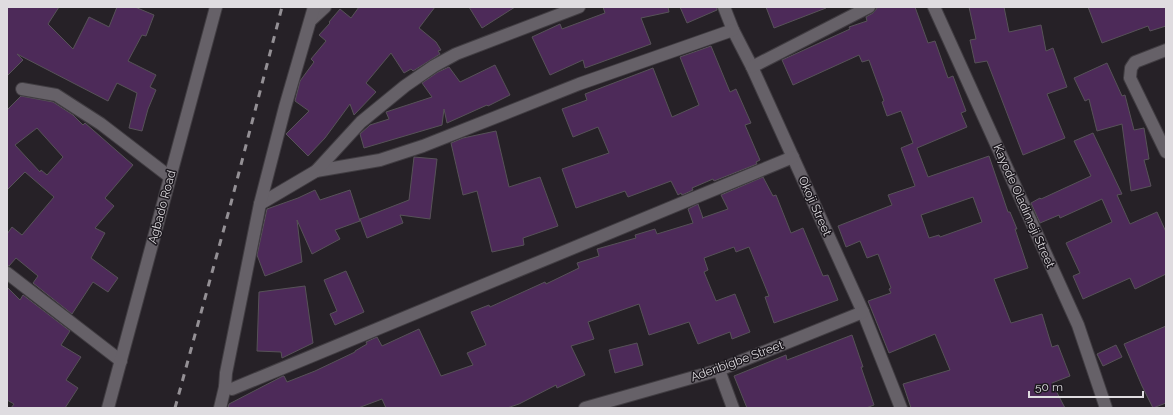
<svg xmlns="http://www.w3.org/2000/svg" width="1173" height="415" font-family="Raleway,sans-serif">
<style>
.building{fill:#4d2a59;stroke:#575258;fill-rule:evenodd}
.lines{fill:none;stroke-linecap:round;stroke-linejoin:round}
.minor-casing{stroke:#413d42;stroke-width:14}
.minor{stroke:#666168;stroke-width:12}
.rail{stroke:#949095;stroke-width:3;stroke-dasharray:7 7;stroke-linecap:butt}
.labels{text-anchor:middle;stroke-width:3;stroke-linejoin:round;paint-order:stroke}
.street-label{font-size:12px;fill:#dfdce0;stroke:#1c181e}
</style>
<rect width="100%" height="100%" fill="#262127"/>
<g class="building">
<polygon points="7,7 59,7 48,24 73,49 89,17 109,27 117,7 135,7 154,15 146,36 142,35 128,61 156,75 150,87 156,90 148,109 142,131 129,128 137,93 117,83 108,101 17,54 23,60 7,76"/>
<polygon points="359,7 435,7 419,28 436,42 441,50 438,51 440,54 413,71 411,69 404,73 391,53 366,83 376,92 354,115 350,104 325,138 308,156 286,134 309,111 295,101 300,81 314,62 311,59 326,41 319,35 330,23 329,22 340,9 351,18"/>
<polygon points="469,7 515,7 482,28"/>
<polygon points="603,7 668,7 669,12 641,18 651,44 585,68 583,60 550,75 532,37 560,24 562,29 605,13"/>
<polygon points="680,7 717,7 717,10 687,23"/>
<polygon points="766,7 826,7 826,8 774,28"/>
<path d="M878 7H915L928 43 935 41 948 78 953 76 966 111 961 113 967 127 917 148 928 177 989 156 1008 212H1010L1017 229H1015L1028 268 994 279 1011 323 1042 314 1052 347 1058 345 1070 376 1052 383 1065 408H911L903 384 950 370 935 334 889 353 868 301 891 293 889 289 891 288 878 254 867 258 860 241 846 247 838 226 892 205 888 195 915 186 901 148 913 143 901 111 887 116 882 102 884 101 869 60 862 62 859 55 793 85 782 60 850 29 849 27 867 21 866 17 873 13ZM973 197 982 222 940 237 939 235 929 238 921 215Z"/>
<polygon points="969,7 1004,7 1009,32 1041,25 1046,51 1053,48 1067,87 1047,94 1065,138 1023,155 987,61 975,63 970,40 976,39"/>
<polygon points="1088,7 1166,7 1166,26 1150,31 1148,26 1102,43"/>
<polygon points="711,46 730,92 736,89 751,123 745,125 760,160 756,162 757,164 714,181 713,179 692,188 693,190 682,195 681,193 678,195 671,181 628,197 625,191 576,208 562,169 609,153 598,127 573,137 562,109 587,100 585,94 653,68 672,117 699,105 680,57"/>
<polygon points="1107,63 1122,96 1125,95 1134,130 1144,128 1149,159 1144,160 1151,186 1131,191 1122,124 1097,131 1089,99 1085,101 1074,78"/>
<polygon points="495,65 510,95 488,106 487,105 447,123 444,109 442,125 364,148 360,134 370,125 389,119 386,112 432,97 422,83 438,72 449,67 460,82"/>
<path d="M21 96 53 102 73 115 83 125 85 123 133 165 105 198 114 206 95 228 105 233 91 258 118 278 108 292 93 282 72 314 33 283 38 276 16 258 9 266H7V234L12 227 22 235 54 197 25 172 7 190V110ZM37 128 63 157 47 175 41 170 40 172 15 145Z"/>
<polygon points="496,131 509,187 540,177 558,226 523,238 524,245 492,252 477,191 463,195 451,143 463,138"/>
<polygon points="1093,133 1122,194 1117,195 1130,224 1157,212 1166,232 1166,274 1135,289 1130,278 1083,299 1073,276 1080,273 1066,243 1112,222 1102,199 1060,218 1059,215 1040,223 1031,203 1040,198 1041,199 1091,176 1074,141"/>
<polygon points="414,157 437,159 430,219 400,215 403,223 367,238 360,219 409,200"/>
<polygon points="763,177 773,196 776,195 791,233 803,228 823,276 828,275 838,300 774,323 765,297 769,296 749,247 736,252 734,247 704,258 708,270 704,272 716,301 735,294 750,332 732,339 730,332 698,344 689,322 649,335 639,304 588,322 594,339 571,346 585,375 557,388 556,385 519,404 507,408 386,408 382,399 358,408 228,408 229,404 283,376 284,376 287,382 315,371 355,352 355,351 367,344 366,342 377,337 382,346 419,329 441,376 473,365 467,353 486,345 471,312 489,305 490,307 545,282 546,284 579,268 577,263 599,256 597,249 636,238 635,235 655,229 657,234 693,223 688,209 698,204 703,218 702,218 728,209 721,195"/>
<polygon points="315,190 320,200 350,190 360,221 335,230 340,239 312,254 297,220 302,262 265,276 257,255 267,209 298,198"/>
<polygon points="346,271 364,312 335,325 330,314 337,311 324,280"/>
<polygon points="305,286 313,343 282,358 281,352 257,351 259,292"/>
<polygon points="7,287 20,300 23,295 70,331 61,345 81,357 66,380 78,388 65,408 11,408 14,404 7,400"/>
<polygon points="1166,326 1166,403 1153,408 1142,386 1124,344"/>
<polygon points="852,335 863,367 861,367 874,405 866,408 747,408 734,376 786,355 787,360"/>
<polygon points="637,343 643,365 615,373 609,350"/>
<polygon points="1116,345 1122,357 1103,366 1097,354"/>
</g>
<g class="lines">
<g class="minor-casing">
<g id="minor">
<polyline points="724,7 733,30 752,67 863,312 901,408"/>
<polyline points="934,7 1078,325 1106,408"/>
<polyline points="312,19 325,7"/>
<polyline points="1166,50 1135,62 1131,68 1130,78 1166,152"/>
<polyline points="752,67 869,7"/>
<polyline points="22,89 56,95 101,124 170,177"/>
<polyline points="316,171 380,160 423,146 579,84 733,30"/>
<polyline points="260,204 316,171 361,122 405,86 434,66 456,54 579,7"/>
<polyline points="7,273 121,361"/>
<polyline points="719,370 733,408"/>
<polyline points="225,387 232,389 793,157"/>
<polyline points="108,408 216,7"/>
<polyline points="220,408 225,387 226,373 260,204 285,107 314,7"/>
<polyline points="585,408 719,370 863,312"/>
</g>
</g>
<use href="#minor" class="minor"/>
<polyline class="rail" points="175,408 231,203 282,7"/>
</g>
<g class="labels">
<g class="street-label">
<text transform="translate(815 206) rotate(66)" y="4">Okoji Street</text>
<text transform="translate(1024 206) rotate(66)" y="4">Kayode Oladimeji Street</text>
<text transform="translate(162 207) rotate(-75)" y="4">Agbado Road</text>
<text transform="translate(737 361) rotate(-20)" y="4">Aderibigbe Street</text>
</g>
</g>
<rect width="1173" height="415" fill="none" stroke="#dfdce0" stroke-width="16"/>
<path d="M1029 391v6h114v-6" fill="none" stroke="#dfdce0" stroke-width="2"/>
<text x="1035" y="391" font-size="12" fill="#dfdce0" stroke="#1c181e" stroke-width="3" paint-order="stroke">50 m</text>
</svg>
